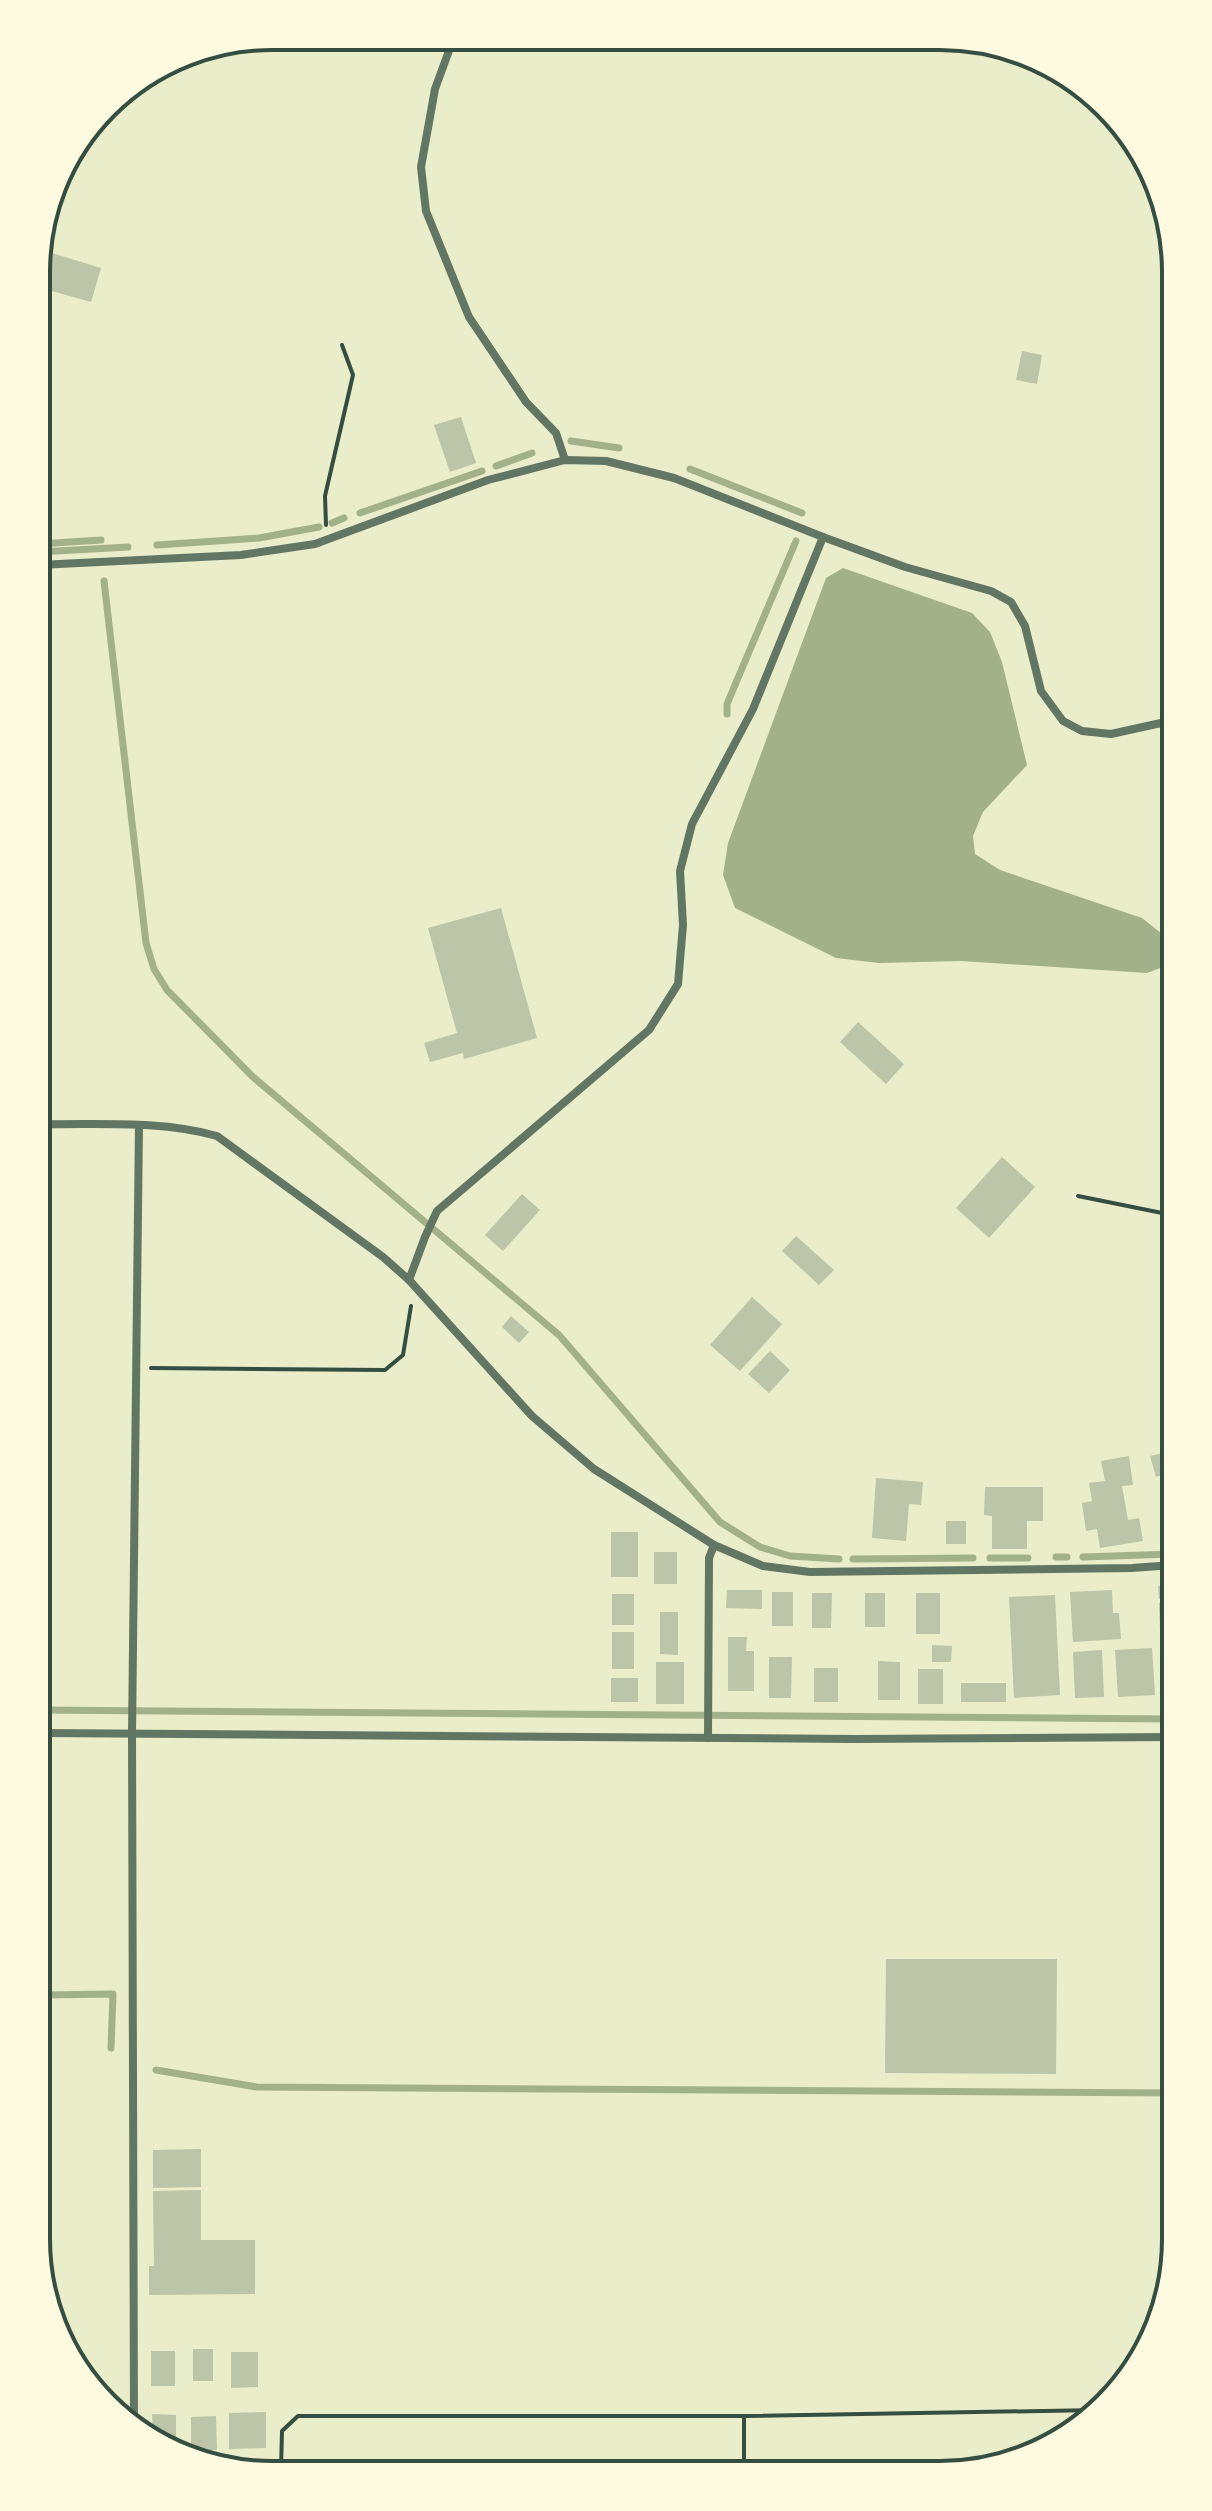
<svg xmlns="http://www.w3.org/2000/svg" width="1212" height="2511" font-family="'DM Sans',sans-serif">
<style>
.water{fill:#a3b18a}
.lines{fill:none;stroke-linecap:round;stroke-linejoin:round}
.stream{stroke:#a3b18a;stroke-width:7}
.building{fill:#bcc5a7}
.path{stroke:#344e41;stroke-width:4}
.minor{stroke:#617663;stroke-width:8}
.rim{fill:none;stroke:#344e41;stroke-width:4}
</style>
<rect width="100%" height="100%" fill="#e9edc9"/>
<polygon class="water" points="843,568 972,613 990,632 1002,662 1027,765 983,812 973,836 975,854 1000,870 1142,918 1171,941 1171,964 1147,973 961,961 879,963 836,958 735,908 723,875 728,843 826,578"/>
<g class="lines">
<g class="stream">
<polyline points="571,441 619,448"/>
<polyline points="496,466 532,453"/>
<polyline points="690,469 802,513"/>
<polyline points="360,513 482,471"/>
<polyline points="332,523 344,518"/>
<polyline points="39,544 101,540"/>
<polyline points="157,545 259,538 319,527"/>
<polyline points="39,552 128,547"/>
<polyline points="104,581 146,943 154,969 167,990 253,1077 559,1335 720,1522 760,1547 790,1556 839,1559"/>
<polyline points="727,714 727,704 796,541"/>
<polyline points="1056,1557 1067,1557"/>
<polyline points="1083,1557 1173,1554"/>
<polyline points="990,1558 1028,1558"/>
<polyline points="853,1559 973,1558"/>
<polyline points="42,1710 1173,1719"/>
<polyline points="43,1995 113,1994 111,2048"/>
<polyline points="156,2070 257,2087 1175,2093"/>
</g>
</g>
<g class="building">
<polygon points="52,253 101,268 91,302 41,288"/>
<polygon points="1022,351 1042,355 1037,384 1016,380"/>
<polygon points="461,417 476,463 450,472 434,425"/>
<polygon points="501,908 537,1038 464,1059 463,1053 430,1062 424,1043 457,1033 428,928"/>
<polygon points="858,1022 904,1064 886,1084 840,1042"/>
<polygon points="1002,1157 1035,1187 989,1238 956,1208"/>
<polygon points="522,1194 540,1210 503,1251 485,1235"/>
<polygon points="796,1236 834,1270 819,1285 782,1251"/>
<polygon points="752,1297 782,1324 740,1371 710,1345"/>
<polygon points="511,1316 529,1332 519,1343 502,1327"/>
<polygon points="770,1351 790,1370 769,1393 748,1374"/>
<polygon points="1164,1453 1169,1473 1156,1477 1150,1456"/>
<polygon points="1129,1456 1133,1485 1122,1486 1128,1520 1139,1518 1143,1541 1100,1548 1097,1529 1086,1531 1082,1503 1092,1501 1089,1483 1105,1481 1101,1461"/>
<polygon points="876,1478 923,1482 921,1505 909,1504 906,1541 872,1538"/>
<polygon points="985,1487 1043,1487 1043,1521 1027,1521 1027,1549 992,1549 992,1516 984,1515"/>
<rect x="946" y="1521" width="20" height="23"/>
<rect x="611" y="1532" width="27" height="45"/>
<rect x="654" y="1552" width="23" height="32"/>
<polygon points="1173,1585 1173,1598 1159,1599 1158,1586"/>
<polygon points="727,1590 762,1590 762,1609 726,1608"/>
<polygon points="1112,1590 1113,1613 1119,1613 1121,1639 1073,1642 1070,1592"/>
<rect x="772" y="1592" width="21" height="34"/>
<polygon points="812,1593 832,1593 831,1628 812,1628"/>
<rect x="865" y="1593" width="20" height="34"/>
<rect x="916" y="1593" width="24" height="41"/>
<rect x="612" y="1594" width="22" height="31"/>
<polygon points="1055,1595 1060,1695 1014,1698 1009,1597"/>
<polygon points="1173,1602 1173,1655 1161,1655 1159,1603"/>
<polygon points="660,1612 678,1612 678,1655 660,1654"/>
<rect x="612" y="1632" width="22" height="37"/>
<polygon points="728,1637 747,1637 746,1651 754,1651 754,1691 728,1691"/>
<polygon points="932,1645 952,1646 951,1662 932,1662"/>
<polygon points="1152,1648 1155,1695 1118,1697 1115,1650"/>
<polygon points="1102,1650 1104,1697 1075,1698 1073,1652"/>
<polygon points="769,1657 792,1657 791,1698 769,1698"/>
<polygon points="878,1661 900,1662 900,1700 878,1700"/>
<rect x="656" y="1662" width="28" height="42"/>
<rect x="814" y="1668" width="24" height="34"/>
<rect x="918" y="1669" width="25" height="35"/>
<rect x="611" y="1678" width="27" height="24"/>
<rect x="961" y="1683" width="45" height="19"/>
<polygon points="886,1959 1057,1959 1056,2074 885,2073"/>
<polygon points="201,2149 201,2187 153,2188 153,2150"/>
<polygon points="201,2190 201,2240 255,2240 255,2294 149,2295 149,2266 154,2266 153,2191"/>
<rect x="193" y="2349" width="20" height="32"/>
<rect x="151" y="2351" width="24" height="35"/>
<polygon points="231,2352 258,2352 258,2387 231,2388"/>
<polygon points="266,2412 266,2448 229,2449 229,2413"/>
<polygon points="152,2414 176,2415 176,2445 153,2434"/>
<polygon points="216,2416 217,2450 191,2450 191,2417"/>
</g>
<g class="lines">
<g class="path">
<polyline points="326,525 325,496 353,375 342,345"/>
<polyline points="1078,1196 1172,1215"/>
<polyline points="151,1368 385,1370 403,1355 411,1306"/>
<polyline points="744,2468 744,2416"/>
<polyline points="281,2470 282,2431 298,2416 744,2416 1098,2410"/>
</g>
<g class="minor">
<polyline points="454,37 435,89 421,167 426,211 469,317 526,402 556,433 565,460"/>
<polyline points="39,565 241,555 315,544 488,480 565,460 606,461 674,478 823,537 905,567 991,591 1011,602 1025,626 1041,691 1063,721 1082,731 1111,734 1170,721"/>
<path d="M41 1124C99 1125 160 1120 217 1136L383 1257 409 1280 532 1416 594 1469 714 1545 763 1566 810 1572 1132 1568 1173 1565"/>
<polyline points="409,1280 425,1237 437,1211 649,1030 678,984 683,925 680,871 692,824 753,709 823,537"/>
<polyline points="42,1733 855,1739 1174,1737"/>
<polyline points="708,1738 709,1558 714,1545"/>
<polyline points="134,2425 132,1734 139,1125"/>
</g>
</g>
<path d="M0 0H1212V2511H0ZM272 50H940A222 222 0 0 1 1162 272V2239A222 222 0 0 1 940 2461H272A222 222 0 0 1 50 2239V272A222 222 0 0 1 272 50Z" fill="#fefae0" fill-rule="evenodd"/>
<path class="rim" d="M272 50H940A222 222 0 0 1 1162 272V2239A222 222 0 0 1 940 2461H272A222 222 0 0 1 50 2239V272A222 222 0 0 1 272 50Z"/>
</svg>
